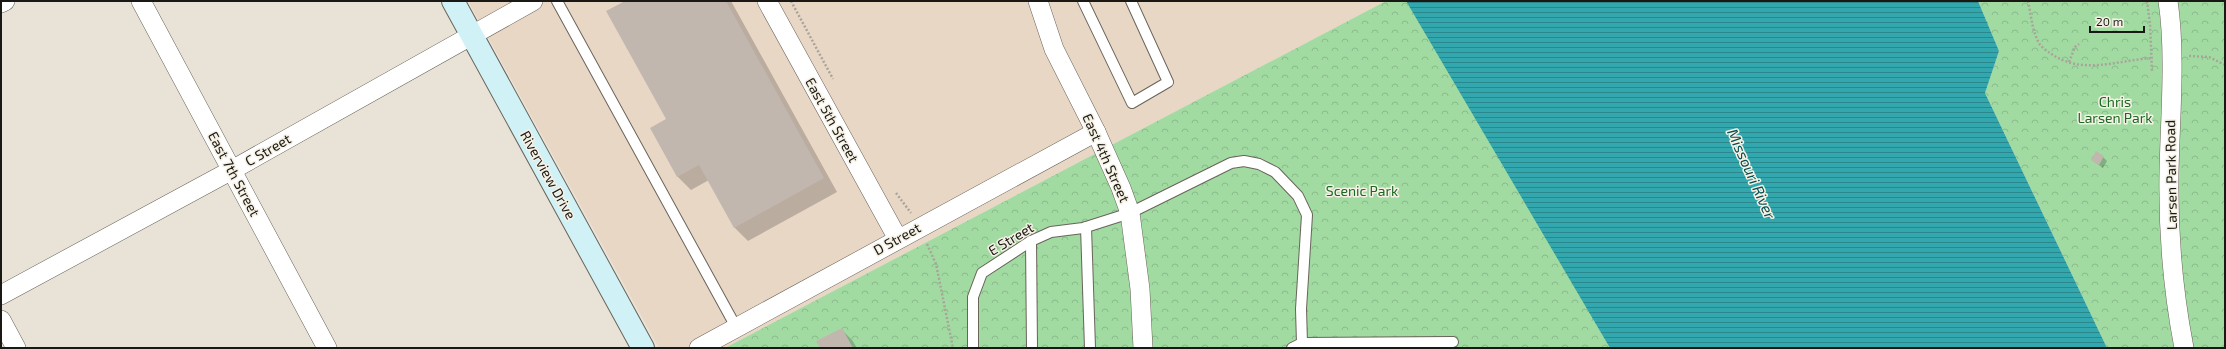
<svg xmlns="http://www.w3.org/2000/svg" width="2226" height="349" font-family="'Exo 2',sans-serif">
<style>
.commercial{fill:#e9d7c6}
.park{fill:url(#park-crowns)}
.water{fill:url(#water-rules)}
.shadow{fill:#0003}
.building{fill:#c2b7af}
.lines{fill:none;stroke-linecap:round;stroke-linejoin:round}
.lane-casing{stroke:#69645a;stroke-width:12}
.street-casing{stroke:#69645a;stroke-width:20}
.secondary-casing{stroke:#69645a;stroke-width:24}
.path{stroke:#a9a49b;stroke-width:2.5;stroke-dasharray:2 2;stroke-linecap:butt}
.lane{stroke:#fff;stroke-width:10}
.street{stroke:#fff;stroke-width:19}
.secondary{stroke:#d0f1f5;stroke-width:22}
.labels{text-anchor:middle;stroke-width:3;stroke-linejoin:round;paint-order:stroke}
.park-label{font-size:14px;fill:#1b6825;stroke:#f6f1e5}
.street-label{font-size:14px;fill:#1a1814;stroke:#f6f1e5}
.water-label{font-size:15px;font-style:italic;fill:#064c50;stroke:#f6f1e5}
</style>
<defs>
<pattern id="park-crowns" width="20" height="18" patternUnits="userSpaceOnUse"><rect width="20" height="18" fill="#a1dba2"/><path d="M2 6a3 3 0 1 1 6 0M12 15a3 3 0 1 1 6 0" fill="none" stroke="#8abb8b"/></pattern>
<pattern id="water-rules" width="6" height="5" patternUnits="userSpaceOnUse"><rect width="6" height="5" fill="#32a7ad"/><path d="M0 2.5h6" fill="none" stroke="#2a878c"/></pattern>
</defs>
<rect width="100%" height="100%" fill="#e9e3d7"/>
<polygon class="commercial" points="468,1 1386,1 725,348 659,348"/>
<g class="park">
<polygon points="1386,1 1408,1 1696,348 725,348"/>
<polygon points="1978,1 2225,1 2225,348 2107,348 1985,93 1999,51"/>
</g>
<polygon class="water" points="1406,1 1978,1 1999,51 1985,93 2107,348 1610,348"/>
<g class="shadow">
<polygon points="627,1 731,1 837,192 748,241 735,228 709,180 691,190 678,177 651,128 667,119"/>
<polygon points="2103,157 2107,161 2103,168 2092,160"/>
<polygon points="841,329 852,340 857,348 821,348"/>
</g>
<g class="building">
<polygon points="625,1 726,1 824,178 734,228 699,165 677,177 650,128 666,119 606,11"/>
<polygon points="2096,151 2104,156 2099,165 2091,160"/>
<polygon points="842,328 853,348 820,348 816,341"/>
</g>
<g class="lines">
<g class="lane-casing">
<g id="lane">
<polyline points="557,1 736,327"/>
<polyline points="1083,1 1132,103 1168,82 1131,1"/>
<polyline points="1086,227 1090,348"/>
<polyline points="1031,241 1032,348"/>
<polyline points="973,348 973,297 982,273 1031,241 1051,232 1083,228 1130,213 1231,163 1244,161 1259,164 1275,172 1298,196 1307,215 1301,309 1302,343 1292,348"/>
<polyline points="1302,348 1302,343 1453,342"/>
</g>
</g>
<g class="street-casing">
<g id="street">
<polyline points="141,1 327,348"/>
<polyline points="767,1 898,239"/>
<polyline points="1038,1 1054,49 1096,132 1121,188 1130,213 1140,289 1143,348"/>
<path d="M2168 1C2176 54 2170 119 2169 173 2168 232 2173 291 2184 348"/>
<polyline points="1,3 5,1"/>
<polyline points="1,295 232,170 533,1"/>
<polyline points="1,320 16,348"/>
<polyline points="699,348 1096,132"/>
</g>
</g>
<g class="secondary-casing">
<polyline id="secondary" points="453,1 643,348"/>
</g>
<g class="path">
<polyline points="791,1 833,79"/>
<path d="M2028 1C2031 14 2032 31 2039 43 2041 47 2047 51 2050 53 2082 76 2117 60 2153 58"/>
<polyline points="2147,1 2150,24 2152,72"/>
<polyline points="2189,56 2209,57 2225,65"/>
<polyline points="2069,62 2075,47 2079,44"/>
<polyline points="896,193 911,213"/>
<polyline points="927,244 936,264 953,348"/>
</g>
<use href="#lane" class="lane"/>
<use href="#street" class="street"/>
<use href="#secondary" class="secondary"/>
</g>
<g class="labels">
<g class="park-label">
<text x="2115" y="107">Chris<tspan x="2115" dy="16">Larsen Park</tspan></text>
<text x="1362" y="196">Scenic Park</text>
</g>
<g class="street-label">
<text transform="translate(832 120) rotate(61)" y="5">East 5th Street</text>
<text transform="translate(268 150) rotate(-30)" y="5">C Street</text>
<text transform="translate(1106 158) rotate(66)" y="5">East 4th Street</text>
<text transform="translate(234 174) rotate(62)" y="5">East 7th Street</text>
<text transform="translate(548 175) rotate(61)" y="5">Riverview Drive</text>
<text transform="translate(2171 175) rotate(-91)" y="5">Larsen Park Road</text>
<text transform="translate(897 239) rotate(-29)" y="5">D Street</text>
<text transform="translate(1011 239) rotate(-31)" y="5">E Street</text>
</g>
<g class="water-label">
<text transform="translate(1751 174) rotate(66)" y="5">Missouri River</text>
</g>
</g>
<rect width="2226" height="349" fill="none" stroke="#1a1814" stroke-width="4"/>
<path d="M2090 26v6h54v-6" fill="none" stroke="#1a1814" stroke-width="2"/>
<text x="2096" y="26" font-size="12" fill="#1a1814" stroke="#f6f1e5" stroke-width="3" paint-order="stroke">20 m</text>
</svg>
